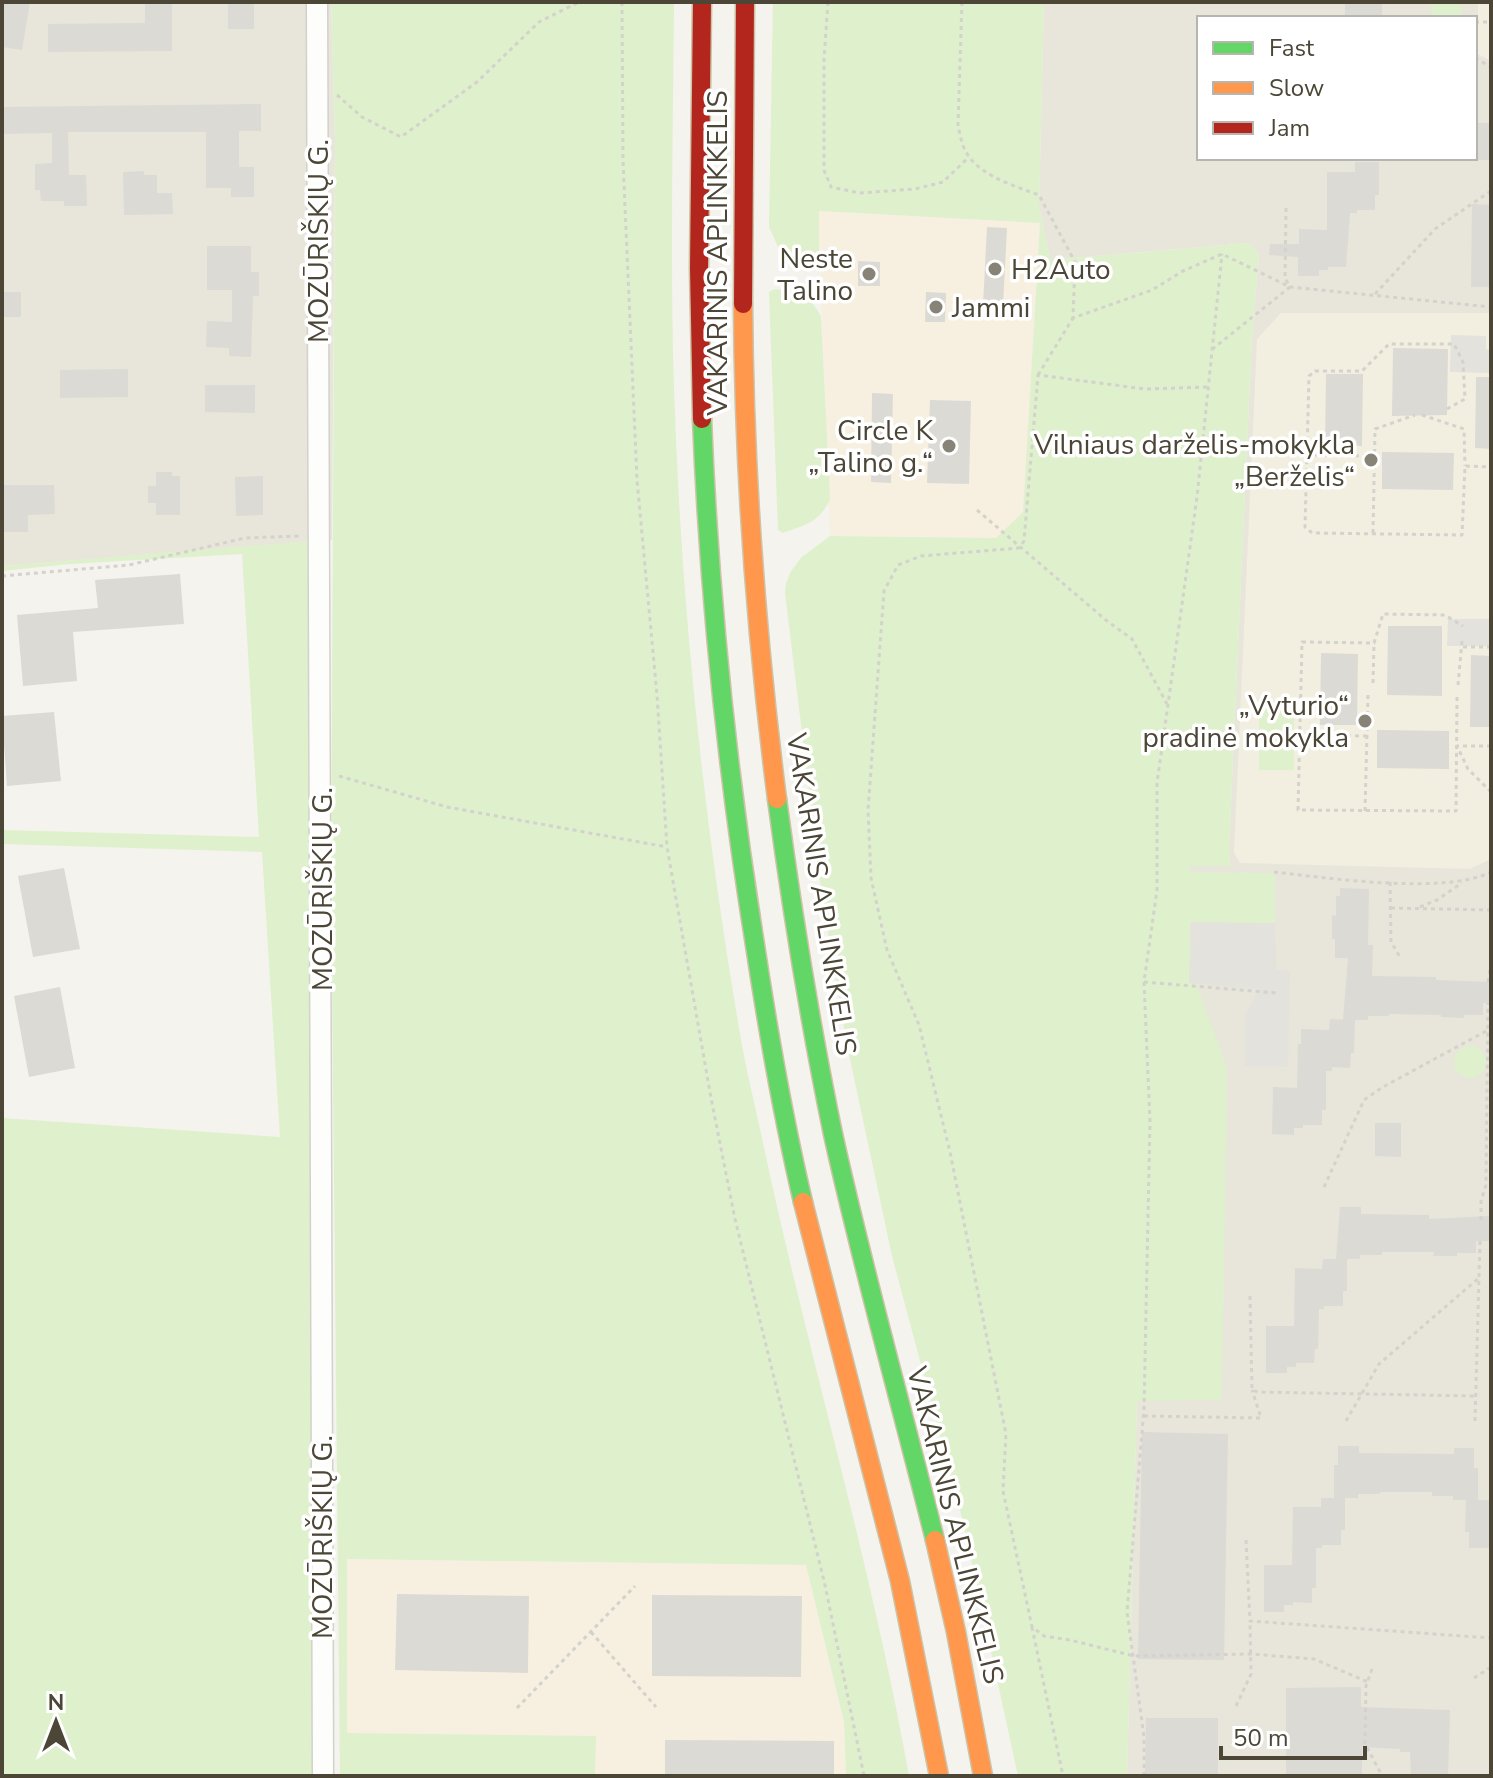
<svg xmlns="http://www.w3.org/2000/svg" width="1493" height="1778" font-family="'Nunito Sans',sans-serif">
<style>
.residential{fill:#e8e5db;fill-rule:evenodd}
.commercial{fill:#f7f0e0}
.education{fill:#f2efe0}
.green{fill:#dff0cc}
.parking{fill:#e3e2dc}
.building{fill:#dcdad4}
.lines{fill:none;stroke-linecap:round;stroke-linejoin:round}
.street-casing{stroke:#d2d1cb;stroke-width:23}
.fast-casing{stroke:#cec3a7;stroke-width:21}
.slow-casing{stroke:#cec3a7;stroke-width:21}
.jam-casing{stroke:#cec3a7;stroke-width:21}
.path{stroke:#d4d2cc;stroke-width:3;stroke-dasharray:4 4;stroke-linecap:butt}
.street{stroke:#fdfdfc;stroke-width:20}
.fast{stroke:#63d668;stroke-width:18}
.slow{stroke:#ff974d;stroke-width:18}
.jam{stroke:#b3261e;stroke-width:18}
.poi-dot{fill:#878377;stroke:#fff;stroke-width:3}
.labels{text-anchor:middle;stroke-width:7;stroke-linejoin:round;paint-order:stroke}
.street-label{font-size:28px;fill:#4c4637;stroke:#fff}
.poi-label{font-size:28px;fill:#4c4637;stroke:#fff;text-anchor:end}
</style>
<rect width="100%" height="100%" fill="#f4f3ee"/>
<g class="residential">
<polygon points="2,2 331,2 335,139 332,540 2,566"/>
<path d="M1044 2H1491V1776H1127L1137 1400H1222L1190 967V866L1230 865 1229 848 1252 334 1259 254 1249 243 1050 260 1039 207ZM1199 18H1475V158H1199Z"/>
</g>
<g class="commercial">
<polygon points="818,211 1040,223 1023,512 996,538 830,536"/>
<polygon points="347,1559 806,1565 844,1722 846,1776 595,1776 596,1737 347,1733"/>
</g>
<g class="education">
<polygon points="1478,2 1491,2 1491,61 1478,54"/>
<polygon points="1281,313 1491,313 1491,859 1470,869 1240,863 1234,853 1257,339"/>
</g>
<g class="green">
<path d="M331 2H674C673 131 670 261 674 390 681 604 703 817 739 1028 745 1066 755 1104 763 1143 808 1355 871 1562 909 1776H846L844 1722 806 1565 347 1559V1733L596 1736 595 1776H340L331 878 335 139Z"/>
<polygon points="773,2 1044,2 1039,207 1050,260 1249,243 1259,254 1252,334 1229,848 1230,866 1190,866 1190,872 1275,873 1275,923 1190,923 1190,967 1227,1067 1222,1400 1137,1401 1127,1776 1018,1776 962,1518 892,1256 847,1045 822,897 785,593 786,583 791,571 802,557 830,536 996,538 1023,512 1040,223 819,211 819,271 780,251 769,227"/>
<polygon points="1430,2 1461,2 1462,18 1433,18"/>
<path d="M775 289C801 293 807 293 821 316L830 500C818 523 805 525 783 533L778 530 769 292Z"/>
<polygon points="309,541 315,1776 6,1776 2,1769 2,1118 280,1137 262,852 2,844 2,830 259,837 242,554 70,564 2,571 2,566"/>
<polygon points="1294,700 1294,770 1259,770 1259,701"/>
<circle cx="1470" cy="1062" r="16"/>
</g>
<g class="parking">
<polygon points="1451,335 1486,336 1486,349 1491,350 1491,373 1450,372"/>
<polygon points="1448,619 1491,619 1491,646 1447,646"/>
<polygon points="1191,922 1275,923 1276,970 1290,971 1288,1067 1245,1066 1245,1015 1259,989 1189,983"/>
</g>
<g class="building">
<polygon points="4,2 30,2 22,50 2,47"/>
<polygon points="145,2 172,2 172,51 48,52 48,24 145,23"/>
<rect x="228" y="2" width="26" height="27"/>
<rect x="1345" y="2" width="37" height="16"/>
<polygon points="261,104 261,131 239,131 239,167 254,167 254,197 231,197 231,188 206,188 206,132 68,132 69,175 86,175 87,206 64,206 64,201 41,201 40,190 35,190 35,164 52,163 52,133 2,134 2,107"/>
<rect x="1475" y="123" width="16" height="37"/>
<polygon points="1355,162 1379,162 1379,195 1375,195 1375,210 1357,210 1357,213 1350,213 1346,267 1328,267 1328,270 1319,270 1319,276 1298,276 1298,257 1269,255 1270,244 1299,244 1299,229 1327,230 1327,172 1355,172"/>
<polygon points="144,171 144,175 157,175 157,193 172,193 173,214 124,215 123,172"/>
<polygon points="1472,204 1491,205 1491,287 1471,287"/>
<polygon points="987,227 1007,228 1003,306 983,305"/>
<polygon points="207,246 251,246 251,272 259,272 259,296 253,296 251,357 229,356 229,348 206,347 207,321 232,322 232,290 207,290"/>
<polygon points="858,261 880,262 880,286 858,286"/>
<rect x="2" y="292" width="19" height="25"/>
<polygon points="926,292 946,293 945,322 925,322"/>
<polygon points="1393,348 1448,349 1447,415 1392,416"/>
<polygon points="128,369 128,397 60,398 60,370"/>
<polygon points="1326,374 1363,374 1362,446 1325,445"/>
<polygon points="1476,377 1491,377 1491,449 1475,448"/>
<polygon points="205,385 255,385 255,413 205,412"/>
<polygon points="872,393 893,394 891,483 871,482"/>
<polygon points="930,400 971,401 969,484 927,483"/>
<polygon points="1382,452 1454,453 1453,490 1382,489"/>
<polygon points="156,472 172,472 172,476 180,476 180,515 156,515 156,503 148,503 148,486 156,486"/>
<polygon points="263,476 263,515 236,516 235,477"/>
<polygon points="2,485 54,485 55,514 28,515 28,532 2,532"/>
<polygon points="180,574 184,624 73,632 77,681 23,686 17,615 98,608 95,580"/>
<polygon points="1388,626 1442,626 1442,696 1387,695"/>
<polygon points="1321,653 1358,654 1357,725 1320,725"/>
<polygon points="1471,655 1491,656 1491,727 1470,727"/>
<polygon points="54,712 61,781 7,786 2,716"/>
<polygon points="1377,730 1449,731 1449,769 1377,768"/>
<polygon points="64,868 80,949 33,957 18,876"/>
<polygon points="1340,888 1369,889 1368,945 1373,945 1372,976 1436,977 1436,980 1491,982 1491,1003 1483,1003 1483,1015 1464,1015 1464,1018 1441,1017 1441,1015 1389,1014 1389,1016 1368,1016 1368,1020 1343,1020 1348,958 1335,958 1335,939 1332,939 1332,915 1336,916 1336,896 1340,896"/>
<polygon points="60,987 75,1068 29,1077 14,996"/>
<polygon points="1330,1019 1355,1020 1354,1053 1351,1053 1350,1068 1332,1067 1332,1071 1326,1071 1326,1110 1322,1110 1322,1125 1303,1125 1303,1128 1294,1128 1294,1135 1272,1134 1273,1087 1297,1088 1298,1044 1301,1044 1301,1029 1329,1030"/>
<polygon points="1375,1123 1401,1123 1401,1157 1375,1156"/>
<polygon points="1340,1207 1361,1207 1361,1214 1429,1215 1429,1219 1491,1216 1491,1241 1476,1241 1476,1253 1457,1253 1457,1256 1433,1256 1434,1252 1382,1252 1382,1255 1360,1255 1360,1259 1339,1259 1347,1259 1347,1291 1343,1291 1343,1306 1324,1306 1324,1309 1319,1309 1318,1349 1315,1349 1314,1363 1296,1363 1296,1367 1287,1367 1287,1373 1266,1373 1266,1326 1294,1326 1295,1268 1322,1269 1323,1259 1336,1259"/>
<polygon points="1142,1432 1228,1434 1224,1660 1138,1659"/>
<polygon points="1338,1446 1359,1446 1359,1453 1454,1454 1454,1448 1474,1448 1474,1468 1478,1468 1478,1500 1453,1500 1453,1496 1432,1496 1432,1492 1380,1492 1380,1494 1358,1494 1358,1498 1337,1498 1345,1498 1345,1530 1341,1530 1341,1545 1322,1545 1322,1548 1316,1548 1316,1588 1312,1588 1312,1603 1293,1602 1293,1605 1284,1605 1284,1612 1264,1612 1264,1565 1292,1565 1293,1507 1321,1507 1321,1498 1334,1498 1334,1465 1338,1465"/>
<polygon points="1466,1500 1490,1500 1491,1548 1469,1548 1469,1532 1465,1532"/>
<polygon points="397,1594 529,1596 528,1673 395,1670"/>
<polygon points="652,1595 802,1596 801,1677 652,1676"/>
<polygon points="1361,1687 1361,1707 1450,1710 1448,1776 1411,1776 1410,1752 1400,1752 1400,1749 1362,1747 1362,1776 1286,1776 1286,1688"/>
<polygon points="1146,1718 1218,1718 1218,1776 1145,1776"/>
<polygon points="665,1740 834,1741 834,1776 665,1776"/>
</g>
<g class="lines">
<g class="street-casing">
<polyline id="street" points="317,2 323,1776"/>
</g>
<g class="fast-casing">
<g id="fast">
<path d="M702 419C709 595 727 771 755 945 768 1031 783 1117 803 1202"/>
<path d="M777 799C792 911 810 1023 833 1134 863 1270 901 1404 935 1540"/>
</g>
</g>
<g class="slow-casing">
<g id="slow">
<path d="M743 304C744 469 756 635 777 799"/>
<polyline points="803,1202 900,1581 939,1776"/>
<polyline points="935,1540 956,1632 983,1776"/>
</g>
</g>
<g class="jam-casing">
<g id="jam">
<polyline points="702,2 699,268 702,419"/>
<polyline points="743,304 745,2"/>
</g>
</g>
<g class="path">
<polyline points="622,2 623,161 637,480 657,695 667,847 711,1098 735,1219 825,1585 864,1776"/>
<polyline points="828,2 824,59 824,170 831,187 860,193 915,189 943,182 969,157"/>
<path d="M962 2 958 125C960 135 962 147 968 155 981 176 1017 187 1039 195L1075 262 1073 318 1152 290 1183 271 1222 254 1290 287 1210 351"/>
<polyline points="1475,22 1491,22"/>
<polyline points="1475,58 1491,67"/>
<polyline points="337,95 362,117 401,137 477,82 539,22 579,2"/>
<polyline points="1286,208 1285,278 1290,287 1491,307"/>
<polyline points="1375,294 1435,229 1491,191"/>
<polyline points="1038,375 1073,318"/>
<polyline points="1207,387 1145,389 1038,375 1024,541 1019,548 921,556 898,565 884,591 868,810 871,878 887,950 919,1025 950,1152 1006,1434 1003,1491 1032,1627 1044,1636 1070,1640 1134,1656 1251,1654 1314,1659 1368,1682"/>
<polyline points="1447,409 1465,399 1463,362 1454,344 1389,344 1362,371 1315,371 1309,376 1305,527 1312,533 1462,535 1465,466 1491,467"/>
<polyline points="1422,415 1464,429 1465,466"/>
<polyline points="1307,455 1374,456"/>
<polyline points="977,510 1107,621 1132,639 1167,704"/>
<polyline points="1373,533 1375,429 1415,415"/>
<polyline points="2,576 129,565 245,538 299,536"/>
<polyline points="1463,647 1491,647"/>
<polyline points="1373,683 1374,643"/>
<polyline points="1458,685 1462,641"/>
<polyline points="1457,697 1456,811 1298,810 1302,642 1374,643 1383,614 1445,615 1463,626"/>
<polyline points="1299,735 1367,736"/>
<polyline points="1491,746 1457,746 1468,769 1491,792"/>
<polyline points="339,776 447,807 667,847"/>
<polyline points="1365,811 1368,695"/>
<polyline points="1491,823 1491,886"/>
<path d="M1274 872C1328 878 1445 895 1491 872"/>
<polyline points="1390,882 1391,942 1400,957"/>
<polyline points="1420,907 1437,900 1462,883"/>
<polyline points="1391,908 1491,910"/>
<polyline points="1144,982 1277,993"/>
<polyline points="1488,982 1491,963"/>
<polyline points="1324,1187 1364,1100 1383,1087 1488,1030 1491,1033"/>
<polyline points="1481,1220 1481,1201 1486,1185 1488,1003"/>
<polyline points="1250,1296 1252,1390 1258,1392 1475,1396"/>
<polyline points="1144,1416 1261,1418 1252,1390"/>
<polyline points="1346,1421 1379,1364 1480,1277"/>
<polyline points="1475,1421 1480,1241"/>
<polyline points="1246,1540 1250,1621 1491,1638"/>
<polyline points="1032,1627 1063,1776"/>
<polyline points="591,1632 656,1707"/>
<polyline points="1372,1669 1366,1686 1365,1743 1382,1776"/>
<polyline points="1474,1678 1491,1667"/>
<polyline points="1236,1706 1251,1674 1250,1621"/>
<polyline points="517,1708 635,1586"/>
<polyline points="1144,1776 1144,1737 1127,1612 1144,1409 1150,1121 1144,982 1157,890 1157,783 1197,497 1222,254"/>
</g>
<use href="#street" class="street"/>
<use href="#fast" class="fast"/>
<use href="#slow" class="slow"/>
<use href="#jam" class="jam"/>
</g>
<g class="poi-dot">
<circle cx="995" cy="269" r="8"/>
<circle cx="869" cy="274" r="8"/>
<circle cx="936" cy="307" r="8"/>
<circle cx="949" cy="446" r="8"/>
<circle cx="1371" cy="460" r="8"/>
<circle cx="1365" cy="721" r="8"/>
</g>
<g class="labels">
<g class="street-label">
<text transform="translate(318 241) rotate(-90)" y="10">MOZŪRIŠKIŲ G.</text>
<text transform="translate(717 253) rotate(-90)" y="10">VAKARINIS APLINKKELIS</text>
<text transform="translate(322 889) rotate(-90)" y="10">MOZŪRIŠKIŲ G.</text>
<text transform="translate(822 894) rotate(81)" y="10">VAKARINIS APLINKKELIS</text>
<text transform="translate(956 1525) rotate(76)" y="10">VAKARINIS APLINKKELIS</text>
<text transform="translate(322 1537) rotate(-90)" y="10">MOZŪRIŠKIŲ G.</text>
</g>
<g class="poi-label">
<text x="853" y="268">Neste<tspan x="853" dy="32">Talino</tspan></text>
<text x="1011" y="279" text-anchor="start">H2Auto</text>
<text x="952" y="317" text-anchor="start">Jammi</text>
<text x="933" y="440">Circle K<tspan x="933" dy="32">„Talino g.“</tspan></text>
<text x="1355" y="454">Vilniaus darželis-mokykla<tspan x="1355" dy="32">„Berželis“</tspan></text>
<text x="1349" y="715">„Vyturio“<tspan x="1349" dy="32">pradinė mokykla</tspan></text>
</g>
</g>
<rect width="1493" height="1778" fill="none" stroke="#4c4637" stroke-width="8"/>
<rect x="1197" y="16" width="280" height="144" fill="#ffffff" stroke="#b7b5af" stroke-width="2"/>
<rect x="1213" y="42" width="40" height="12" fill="#63d668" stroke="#b7b5af" stroke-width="2"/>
<text x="1269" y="56" font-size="24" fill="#4c4637">Fast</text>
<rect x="1213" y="82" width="40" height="12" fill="#ff974d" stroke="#b7b5af" stroke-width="2"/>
<text x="1269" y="96" font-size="24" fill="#4c4637">Slow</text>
<rect x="1213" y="122" width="40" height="12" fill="#b3261e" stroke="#b7b5af" stroke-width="2"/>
<text x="1269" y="136" font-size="24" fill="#4c4637">Jam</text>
<g transform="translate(56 1722)" stroke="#ffffff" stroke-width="6" paint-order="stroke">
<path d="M0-6L14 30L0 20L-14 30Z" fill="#4c4637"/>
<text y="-12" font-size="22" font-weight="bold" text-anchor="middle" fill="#4c4637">N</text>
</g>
<path d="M1221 1746v12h144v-12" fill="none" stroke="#4c4637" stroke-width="4"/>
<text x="1233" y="1746" font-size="24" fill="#4c4637" stroke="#ffffff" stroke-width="6" paint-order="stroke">50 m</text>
</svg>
